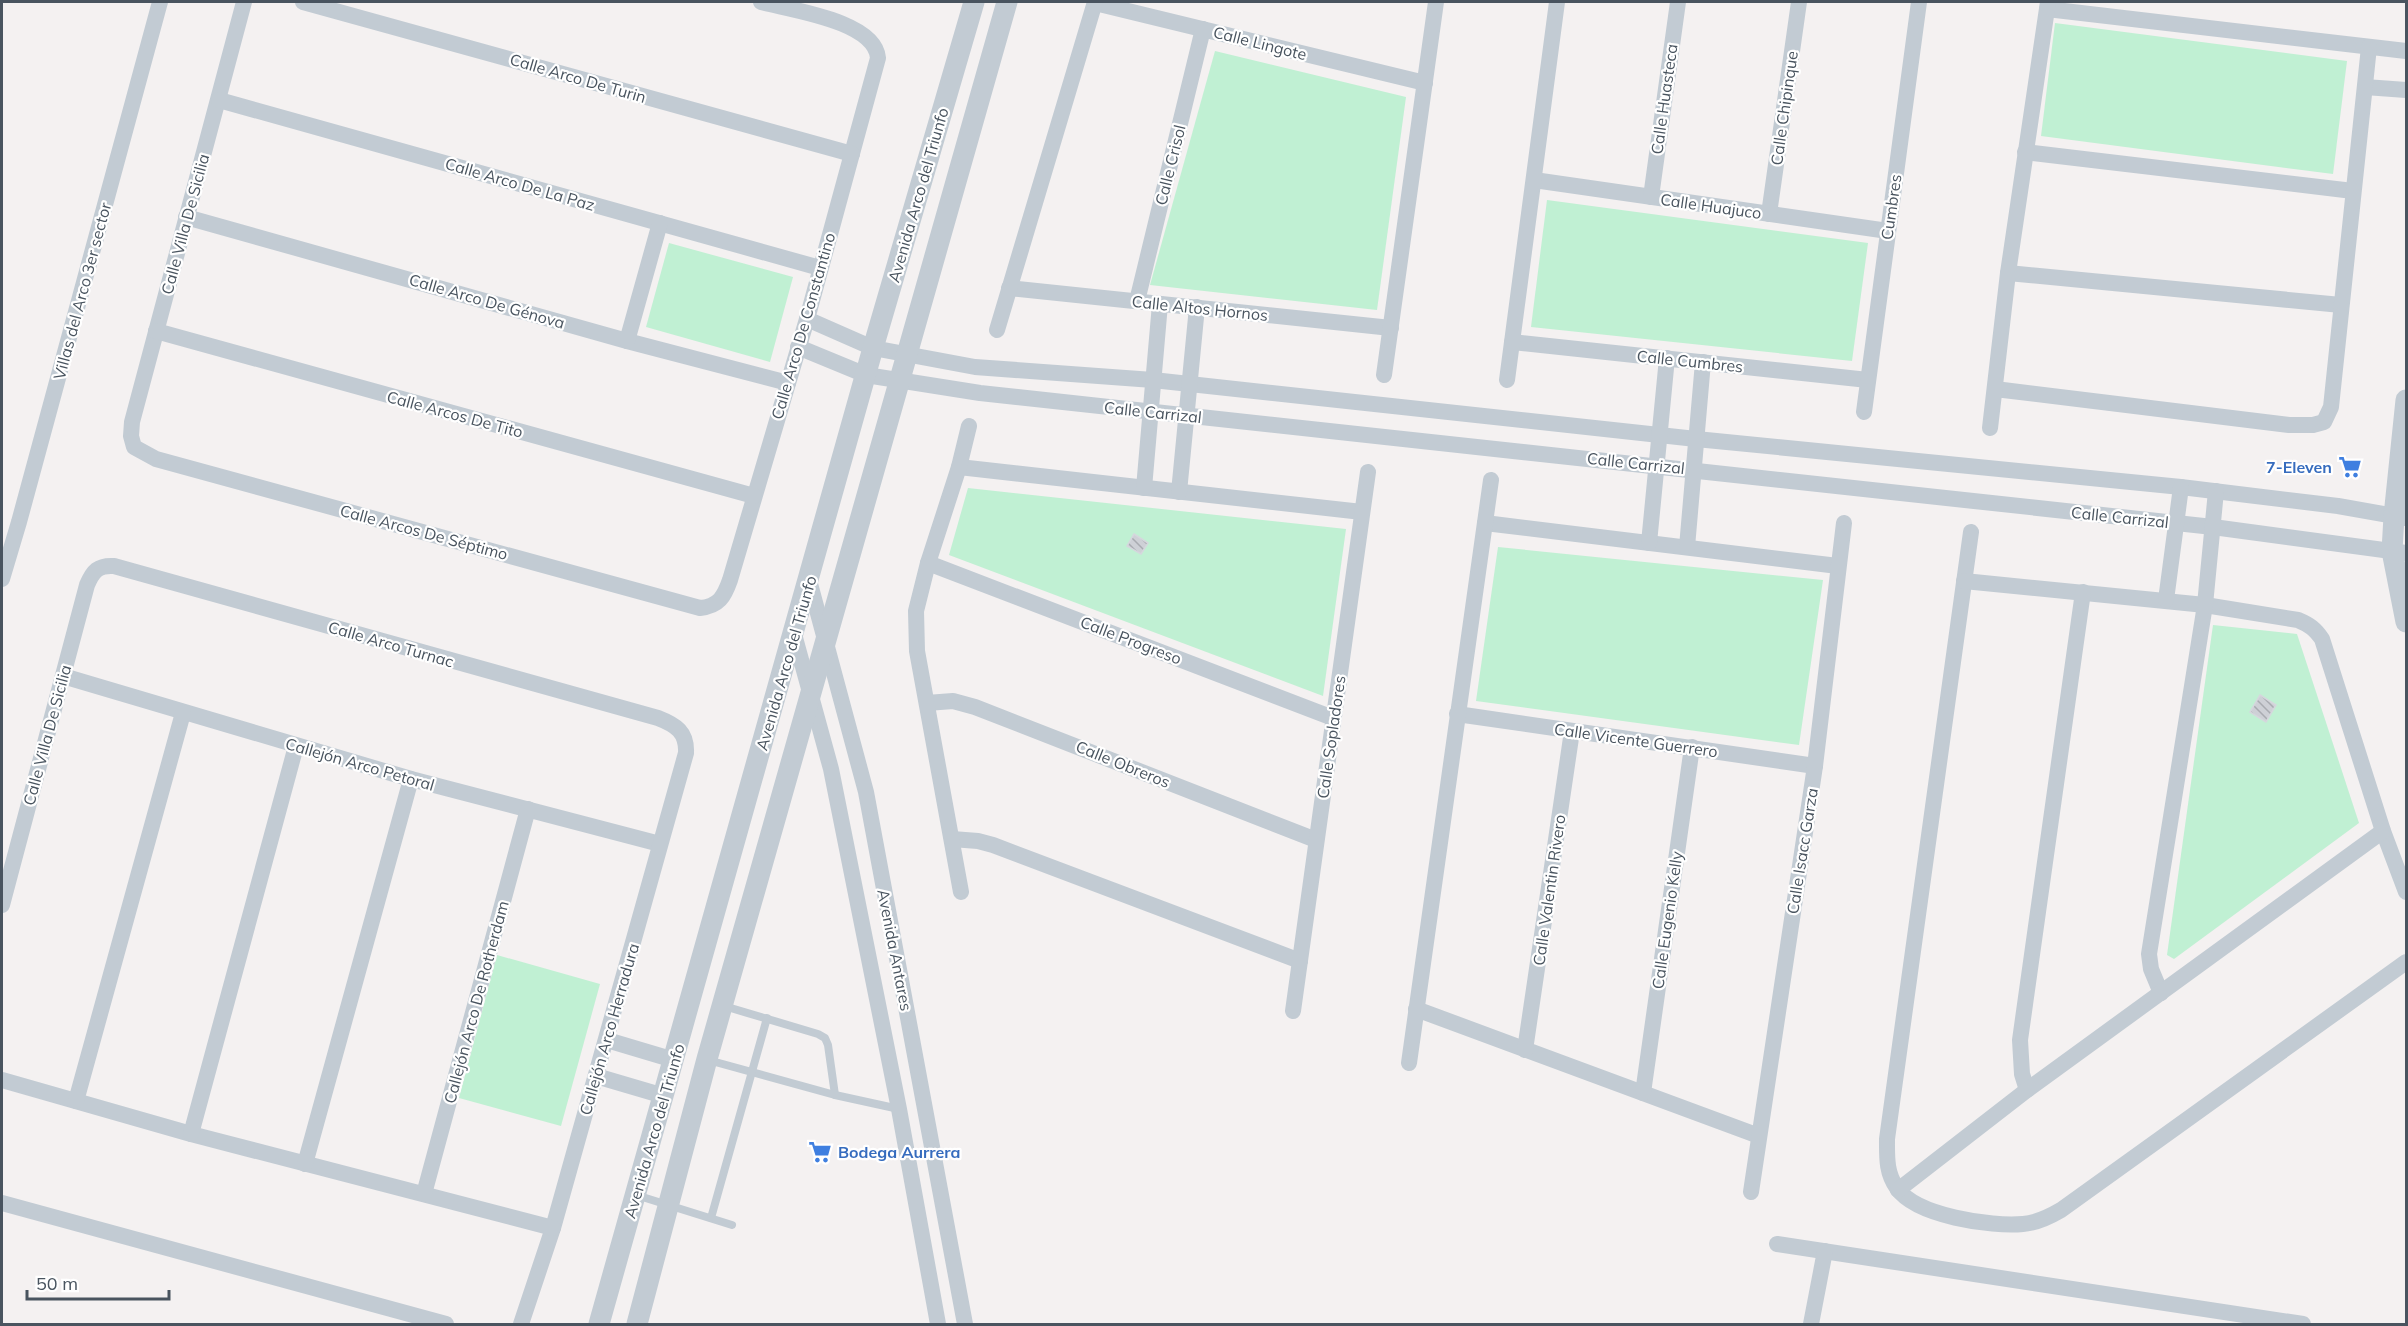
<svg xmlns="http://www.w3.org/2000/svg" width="2408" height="1326" font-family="Mulish,sans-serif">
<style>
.park{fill:#c0f0d3}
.building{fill:url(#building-back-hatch);stroke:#d5d7dd;stroke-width:1.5}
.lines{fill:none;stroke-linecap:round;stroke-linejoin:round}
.service{stroke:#c2cbd3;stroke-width:8}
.minor{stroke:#c2cbd3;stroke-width:16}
.tertiary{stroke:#c2cbd3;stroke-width:21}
.labels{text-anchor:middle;stroke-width:4.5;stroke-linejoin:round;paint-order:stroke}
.street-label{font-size:16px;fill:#49545f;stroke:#fff}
.shop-label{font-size:16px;font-weight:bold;fill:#366cbe;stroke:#fff;text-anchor:end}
</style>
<defs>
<pattern id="building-back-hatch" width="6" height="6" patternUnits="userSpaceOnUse" patternTransform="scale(1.5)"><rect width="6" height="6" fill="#ced0d6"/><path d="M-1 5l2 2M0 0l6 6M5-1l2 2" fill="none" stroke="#a9abb1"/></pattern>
</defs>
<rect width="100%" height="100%" fill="#f4f1f1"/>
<g class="park">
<polygon points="2055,23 2347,61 2333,174 2041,136"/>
<polygon points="1215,51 1406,97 1377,310 1150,285"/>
<polygon points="1547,200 1868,243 1852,361 1531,327"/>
<polygon points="669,243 793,277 770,362 646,327"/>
<polygon points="968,488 1346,529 1323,696 949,555"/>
<polygon points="1498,547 1823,580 1799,745 1476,701"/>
<polygon points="2213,625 2297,634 2359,823 2174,959 2167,955"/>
<polygon points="497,955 600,984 561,1126 459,1098"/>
</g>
<g class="building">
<polygon points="1134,534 1148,543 1141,554 1127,546"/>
<polygon points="2260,695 2276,705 2266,722 2250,712"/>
</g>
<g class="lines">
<g class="service">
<polyline points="724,1006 818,1034 825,1038 828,1045 835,1095"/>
<polyline points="708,1060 835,1095 899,1109"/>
<polyline points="636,1195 732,1225"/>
<polyline points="711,1218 767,1018"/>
</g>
<g class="minor">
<path d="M244 2 132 422 131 436 134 447 156 459 700 608C719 606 724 597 730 580L807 319 878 58C875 21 791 10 761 2"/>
<polyline points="303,2 852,154"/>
<polyline points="1095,3 1425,83"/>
<polyline points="2047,9 2406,51"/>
<polyline points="2365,87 2406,90"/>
<polyline points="219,100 820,268"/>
<polyline points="2025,152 2353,191"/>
<polyline points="1534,180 1888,231"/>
<polyline points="1651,197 1678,2"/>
<polyline points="1769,214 1799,2"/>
<polyline points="186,217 627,341 788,383"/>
<polyline points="2008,273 2341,305"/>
<polyline points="1009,288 1391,328"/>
<polyline points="1137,301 1203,29"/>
<polyline points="807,319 873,348 975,367 1153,380 1696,439 2181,487 2338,506 2406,518"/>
<polyline points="997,330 1095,2"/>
<polyline points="156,331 754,496"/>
<polyline points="627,341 660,223"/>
<polyline points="1512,342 1868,380"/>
<polyline points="798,347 866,375 980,393 2213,527 2406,553"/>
<polyline points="1384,375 1436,2"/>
<polyline points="1507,380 1557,2"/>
<polyline points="1995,389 2289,425 2313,425 2324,422 2331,407 2369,47"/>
<polyline points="1864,412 1919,2"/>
<polyline points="1990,428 2008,273 2048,2"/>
<polyline points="959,467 1362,512"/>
<polyline points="1144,488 1160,304"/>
<polyline points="1179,492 1197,307"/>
<polyline points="1485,523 1838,566"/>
<path d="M1971 532 1887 1139C1887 1157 1886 1173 1897 1188 1916 1216 1991 1227 2023 1224 2037 1223 2049 1217 2061 1210L2406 962"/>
<polyline points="1649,543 1667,358"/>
<polyline points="1687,547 1703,362"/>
<polyline points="928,563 1333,718"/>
<polyline points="2,579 19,522 160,2"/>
<polyline points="809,580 866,792 965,1324"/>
<path d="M1964 581 2205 605 2298 620C2310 625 2315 629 2322 639L2383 831 2406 892"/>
<polyline points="2166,600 2181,487"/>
<polyline points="794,634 831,769 899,1109 938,1324"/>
<polyline points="63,676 411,779 660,844"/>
<polyline points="927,703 953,701 975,707 1316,840"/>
<polyline points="1457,714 1815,766"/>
<polyline points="952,839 978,841 993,845 1300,961"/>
<polyline points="961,892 917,651 916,611 928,563 959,467 969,426"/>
<path d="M2 905 87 585C93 571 98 565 114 566L658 718C676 725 687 732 686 753L553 1228 521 1324"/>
<polyline points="2161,993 2151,969 2149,954 2205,605 2216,491"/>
<polyline points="1416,1009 1759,1136"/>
<polyline points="1293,1011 1368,472"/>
<polyline points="607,1040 674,1060"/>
<polyline points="1525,1050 1572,731"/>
<polyline points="1409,1063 1491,480"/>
<polyline points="596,1076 664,1096"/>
<polyline points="2,1080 191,1134 553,1228"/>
<polyline points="2027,1090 2022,1074 2020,1040 2083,592"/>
<polyline points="1643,1093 1692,747"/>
<polyline points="76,1101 183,713"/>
<polyline points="191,1134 296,746"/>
<polyline points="305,1164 411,779"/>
<polyline points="1898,1190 2027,1090 2383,831"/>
<polyline points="1751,1192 1815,766 1844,523"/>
<polyline points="424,1194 528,809"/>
<polyline points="2,1203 446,1324"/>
<polyline points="1777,1244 2303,1324"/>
<polyline points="1811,1324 1825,1251"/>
</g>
<g class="tertiary">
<polyline points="2406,400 2394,516 2392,551 2406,622"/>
<polyline points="599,1324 873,348 974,2"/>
<polyline points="637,1324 707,1059 1007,2"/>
</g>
</g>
<defs>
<g id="supermarket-bare" transform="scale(1.8)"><path d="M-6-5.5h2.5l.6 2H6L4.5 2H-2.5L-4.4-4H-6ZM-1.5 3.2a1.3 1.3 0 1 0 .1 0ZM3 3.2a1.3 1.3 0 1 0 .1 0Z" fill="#3f7fe0" stroke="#fff" stroke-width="2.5" paint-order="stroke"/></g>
</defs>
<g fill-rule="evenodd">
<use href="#supermarket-bare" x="2350" y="467"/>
<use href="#supermarket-bare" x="820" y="1152"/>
</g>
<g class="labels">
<g class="street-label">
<text transform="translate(1260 43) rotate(14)" y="6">Calle Lingote</text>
<text transform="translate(578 78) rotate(16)" y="6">Calle Arco De Turin</text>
<text transform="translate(1664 99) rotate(-82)" y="6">Calle Huasteca</text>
<text transform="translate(1784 108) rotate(-82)" y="6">Calle Chipinque</text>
<text transform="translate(1170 165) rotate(-76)" y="6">Calle Crisol</text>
<text transform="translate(520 184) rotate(16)" y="6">Calle Arco De La Paz</text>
<text transform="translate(918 195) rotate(-74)" y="6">Avenida Arco del Triunfo</text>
<text transform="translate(1711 206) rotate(8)" y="6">Calle Huajuco</text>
<text transform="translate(1891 207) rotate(-82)" y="6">Cumbres</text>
<text transform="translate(185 224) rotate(-75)" y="6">Calle Villa De Sicilia</text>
<text transform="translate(82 291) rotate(-75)" y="6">Villas del Arco 3er sector</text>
<text transform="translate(487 301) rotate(16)" y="6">Calle Arco De Génova</text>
<text transform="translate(1200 308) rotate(6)" y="6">Calle Altos Hornos</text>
<text transform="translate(803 326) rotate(-74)" y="6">Calle Arco De Constantino</text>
<text transform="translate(1690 361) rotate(6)" y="6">Calle Cumbres</text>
<text transform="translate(1153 412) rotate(6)" y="6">Calle Carrizal</text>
<text transform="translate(455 414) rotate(15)" y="6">Calle Arcos De Tito</text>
<text transform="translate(1636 463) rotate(6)" y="6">Calle Carrizal</text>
<text transform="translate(2120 517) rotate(6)" y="6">Calle Carrizal</text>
<text transform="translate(424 532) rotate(15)" y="6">Calle Arcos De Séptimo</text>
<text transform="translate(1131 640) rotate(21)" y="6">Calle Progreso</text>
<text transform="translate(391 644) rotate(16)" y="6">Calle Arco Turnac</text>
<text transform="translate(786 663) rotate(-74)" y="6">Avenida Arco del Triunfo</text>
<text transform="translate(47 735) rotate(-75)" y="6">Calle Villa De Sicilia</text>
<text transform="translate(1331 737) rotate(-82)" y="6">Calle Sopladores</text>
<text transform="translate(1636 740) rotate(8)" y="6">Calle Vicente Guerrero</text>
<text transform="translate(360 764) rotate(16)" y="6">Callejón Arco Petoral</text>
<text transform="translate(1123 764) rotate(22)" y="6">Calle Obreros</text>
<text transform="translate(1802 851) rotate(-81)" y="6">Calle Isacc Garza</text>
<text transform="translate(1549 890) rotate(-82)" y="6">Calle Valentin Rivero</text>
<text transform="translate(1667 920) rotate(-82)" y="6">Calle Eugenio Kelly</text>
<text transform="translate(895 950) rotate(79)" y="6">Avenida Antares</text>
<text transform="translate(476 1002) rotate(-75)" y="6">Callejón Arco De Rotherdam</text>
<text transform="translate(609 1029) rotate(-74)" y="6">Callejón Arco Herradura</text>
<text transform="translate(654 1131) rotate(-74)" y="6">Avenida Arco del Triunfo</text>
</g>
<g class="shop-label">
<text x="2332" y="473">7-Eleven</text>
<text x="838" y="1158" text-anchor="start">Bodega Aurrera</text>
</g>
</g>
<rect width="2408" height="1326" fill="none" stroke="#49545f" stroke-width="6"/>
<path d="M27 1290v9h142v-9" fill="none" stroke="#49545f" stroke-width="3"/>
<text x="36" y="1290" font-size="18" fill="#49545f" stroke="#ffffff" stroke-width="4.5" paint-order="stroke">50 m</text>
</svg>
